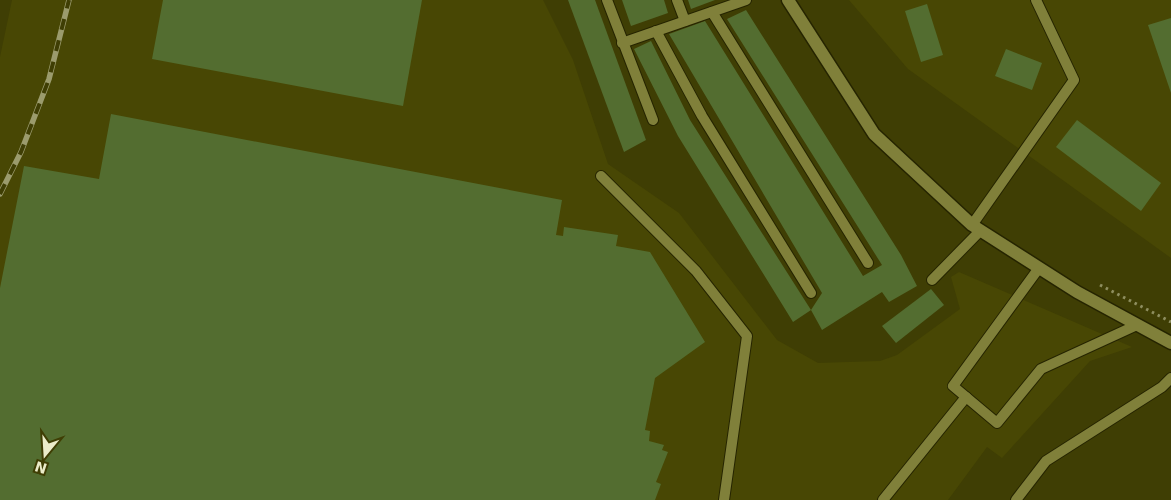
<svg xmlns="http://www.w3.org/2000/svg" width="1171" height="500" font-family="'DejaVu Sans',sans-serif">
<rect width="100%" height="100%" fill="#3f3e04"/>
<g fill="#484704">
<path d="M 12,0 L 543,0 L 573,60 L 608,164 L 679,213 L 777,340 L 818,363 L 880,361 L 897,355 L 960,309 L 951,277 L 959,272 L 1132,347 L 1090,361 L 1002,458 L 987,447 L 948,500 L 0,500 L 0,57 Z"/>
<path d="M 849,0 L 1171,0 L 1171,258 L 908,69 Z"/>
</g>
<g fill="#536d30">
<path d="M 163,0 L 422,0 L 403,106 L 152,59 Z"/>
<path d="M 568,0 L 595,0 L 646,140 L 624,152 Z"/>
<path d="M 622,0 L 664,0 L 668,13 L 631,26 Z"/>
<path d="M 688,0 L 715,0 L 691,9 Z"/>
<path d="M 927,4 L 943,55 L 921,62 L 905,11 Z"/>
<path d="M 746,10 L 901,255 L 917,286 L 889,302 L 882,292 L 822,330 L 811,310 L 793,322 L 678,136 L 634,49 L 651,41 L 690,120 L 811,310 L 822,293 L 669,34 L 705,21 L 863,276 L 882,265 L 727,19 Z"/>
<path d="M 1171,18 L 1171,93 L 1148,25 Z"/>
<path d="M 1006,49 L 1042,63 L 1032,90 L 995,76 Z"/>
<path d="M 111,114 L 562,200 L 556,235 L 563,236 L 564,227 L 618,235 L 616,246 L 650,252 L 705,342 L 655,378 L 645,430 L 650,431 L 649,441 L 664,445 L 662,450 L 668,452 L 656,482 L 661,484 L 655,500 L 0,500 L 0,288 L 24,166 L 99,179 Z"/>
<path d="M 1077,120 L 1161,183 L 1141,211 L 1056,147 Z"/>
<path d="M 931,289 L 944,305 L 896,343 L 882,326 Z"/>
</g>
<g fill="none" stroke-linecap="round" stroke-linejoin="round">
<defs>
<g id="service">
<path d="M 607,0 L 653,120"/>
<path d="M 677,0 L 685,21"/>
<path d="M 712,12 L 868,263"/>
<path d="M 656,31 L 702,116 L 811,293"/>
<path d="M 622,43 L 746,0"/>
<path d="M 601,176 L 696,271 L 747,336 L 724,500"/>
<path d="M 972,225 L 1074,80 L 1036,0"/>
<path d="M 1039,268 L 953,386 L 997,423 L 1041,369 L 1137,325"/>
<path d="M 932,280 L 980,231"/>
<path d="M 883,500 L 966,397"/>
<path d="M 1016,500 L 1046,461 L 1162,387 L 1171,378"/>
</g>
<path id="minor" d="M 788,0 L 874,134 L 972,225 L 1077,292 L 1171,343"/>
</defs>
<use href="#service" stroke="#252400" stroke-width="12"/>
<use href="#minor" stroke="#252400" stroke-width="15"/>
<path stroke="#8e8e5f" stroke-width="3" stroke-dasharray="2.5 4" stroke-linecap="butt" d="M 1100,285 L 1171,322"/>
<use href="#service" stroke="#80803a" stroke-width="10"/>
<use href="#minor" stroke="#80803a" stroke-width="12"/>
<defs>
<path id="rail" d="M 0,194 L 21,152 L 49,79 L 69,0"/>
</defs>
<use href="#rail" stroke="#9b9b6d" stroke-width="5.5"/>
<use href="#rail" stroke="#3f3e04" stroke-width="4" stroke-dasharray="11" stroke-linecap="butt"/>
</g>
<g transform="translate(45 455) rotate(198)" stroke="#3f3e04" stroke-width="4" paint-order="stroke">
<path d="M0-4L9 19L0 12L-9 19Z" fill="#ebecc9"/>
<text y="-8" font-size="14" font-weight="bold" text-anchor="middle" fill="#ebecc9">N</text>
</g>
</svg>
